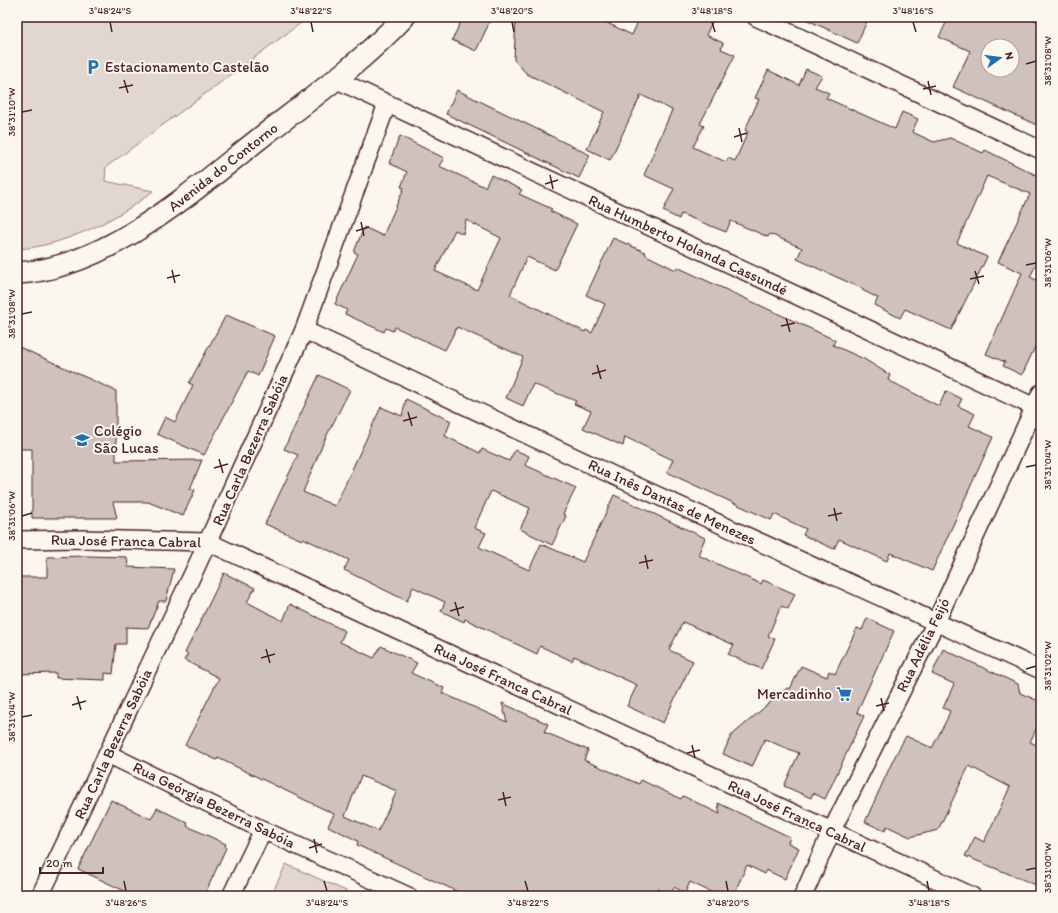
<svg xmlns="http://www.w3.org/2000/svg" width="1058" height="913" font-family="Itim,sans-serif">
<rect width="100%" height="100%" fill="#fbf7ec"/>
<filter id="ink" filterUnits="userSpaceOnUse"><feTurbulence type="fractalNoise" baseFrequency=".025" numOctaves="2"/><feDisplacementMap in="SourceGraphic" scale="8" xChannelSelector="R" yChannelSelector="G"/><feConvolveMatrix kernelMatrix="1 2 1 2 8 2 1 2 1" color-interpolation-filters="sRGB"/></filter>
<g filter="url(#ink)">
<g fill="#e2d7d0" stroke="#967b7e">
<path d="M 17,17 L 309,17 L 106,167 L 105,181 L 153,191 C 119,219 61,247 17,249 Z"/>
<path d="M 286,864 L 346,891 L 344,896 L 271,896 Z"/>
</g>
<g fill="#cfc2bc" stroke="#4a1f2b" fill-rule="evenodd">
<path d="M 463,17 L 492,17 L 476,51 L 452,40 Z"/>
<path d="M 516,17 L 595,17 L 632,35 L 640,17 L 702,17 L 712,22 L 706,35 L 723,43 L 721,49 L 735,55 L 700,124 L 704,126 L 693,147 L 726,162 L 728,158 L 735,161 L 748,132 L 745,130 L 759,99 L 755,98 L 768,70 L 799,85 L 806,69 L 822,76 L 815,87 L 829,93 L 826,98 L 895,129 L 902,112 L 918,119 L 912,132 L 934,142 L 950,138 L 983,153 L 985,150 L 1038,176 L 1041,170 L 1041,254 L 1030,277 L 1041,282 L 1041,334 L 1022,375 L 1003,366 L 1005,362 L 986,354 L 1022,273 L 998,262 L 1030,194 L 987,176 L 957,243 L 987,257 L 951,330 L 905,309 L 900,318 L 874,305 L 878,298 L 862,290 L 863,289 L 797,259 L 802,248 L 770,234 L 768,237 L 731,221 L 726,232 L 681,214 L 679,219 L 663,211 L 674,189 L 644,175 L 672,110 L 641,95 L 610,160 L 587,149 L 604,112 L 527,74 L 514,60 Z"/>
<path d="M 801,17 L 869,17 L 857,43 Z"/>
<path d="M 949,17 L 1028,17 L 1041,23 L 1041,127 L 953,87 L 970,51 L 939,37 ZM 988,46 L 1012,46 L 1012,70 L 988,70 Z"/>
<path d="M 457,90 L 590,155 L 579,178 L 446,114 Z"/>
<path d="M 400,136 L 444,158 L 439,166 L 485,187 L 491,175 L 522,190 L 519,194 L 552,209 L 550,211 L 577,224 L 555,270 L 527,257 L 510,295 L 585,332 L 586,330 L 592,333 L 605,304 L 586,295 L 613,238 L 645,252 L 646,255 L 676,270 L 677,267 L 835,340 L 833,345 L 864,359 L 890,375 L 888,380 L 939,406 L 946,391 L 962,399 L 958,406 L 975,414 L 969,426 L 993,437 L 932,571 L 890,553 L 887,561 L 839,539 L 834,549 L 803,535 L 806,529 L 774,514 L 771,520 L 679,478 L 667,472 L 673,460 L 625,437 L 623,446 L 583,428 L 591,411 L 574,404 L 576,401 L 533,384 L 523,406 L 506,398 L 523,357 L 457,327 L 445,350 L 395,327 L 393,331 L 386,328 L 384,332 L 345,314 L 347,310 L 335,304 L 358,254 L 354,252 L 364,227 L 383,236 L 404,188 L 401,187 L 407,172 L 389,163 ZM 466,220 L 501,238 L 477,290 L 435,271 L 455,230 L 463,234 Z"/>
<path d="M 226,315 L 275,336 L 258,376 L 248,371 L 204,455 L 157,434 L 165,417 L 175,422 L 193,385 L 189,383 Z"/>
<path d="M 17,346 L 116,391 L 116,461 L 202,460 L 190,489 L 195,490 L 183,516 L 148,502 L 113,502 L 117,518 L 32,518 L 32,449 L 17,449 Z"/>
<path d="M 319,375 L 350,390 L 324,441 L 303,492 L 335,506 L 381,407 L 402,416 L 406,399 L 451,421 L 445,436 L 480,453 L 482,449 L 509,461 L 515,450 L 529,456 L 525,465 L 576,488 L 563,514 L 566,516 L 552,545 L 520,529 L 530,508 L 491,491 L 474,528 L 486,533 L 479,547 L 529,570 L 541,544 L 583,562 L 614,495 L 705,538 L 698,555 L 761,584 L 763,580 L 795,594 L 788,609 L 781,606 L 768,636 L 775,639 L 761,669 L 728,654 L 734,645 L 683,622 L 669,650 L 693,661 L 663,723 L 627,706 L 637,685 L 574,656 L 572,661 L 540,646 L 537,654 L 465,619 L 464,622 L 441,611 L 445,602 L 413,587 L 407,601 L 344,570 L 349,560 L 303,538 L 302,540 L 265,524 L 298,455 L 284,449 Z"/>
<path d="M 88,556 L 127,557 L 128,567 L 174,569 L 166,601 L 159,601 L 148,628 L 126,627 L 126,644 L 116,644 L 113,674 L 105,673 L 105,680 L 56,678 L 56,673 L 17,674 L 17,577 L 47,577 L 47,557 Z"/>
<path d="M 224,573 L 255,588 L 247,602 L 283,621 L 290,604 L 345,631 L 340,642 L 374,658 L 381,646 L 417,663 L 411,673 L 444,688 L 442,693 L 458,700 L 507,722 L 502,703 L 548,724 L 544,732 L 588,750 L 584,760 L 639,784 L 641,780 L 681,799 L 683,796 L 720,814 L 718,803 L 790,837 L 788,843 L 799,848 L 785,879 L 766,870 L 765,874 L 747,865 L 733,896 L 719,896 L 690,882 L 685,893 L 674,887 L 671,895 L 658,889 L 655,896 L 467,896 L 357,845 L 358,841 L 328,826 L 334,814 L 218,758 L 217,760 L 185,745 L 219,678 L 184,660 L 188,654 L 185,653 ZM 361,776 L 397,791 L 378,831 L 345,816 Z"/>
<path d="M 867,618 L 894,631 L 857,712 L 864,716 L 825,799 L 813,793 L 811,798 L 784,786 L 799,753 L 781,746 L 765,739 L 752,767 L 723,754 L 731,736 L 787,688 L 790,689 L 801,666 L 827,677 L 829,671 L 835,674 L 857,628 L 862,630 Z"/>
<path d="M 943,649 L 1018,684 L 1020,693 L 1041,702 L 1041,719 L 1030,742 L 1041,747 L 1041,887 L 965,856 L 975,837 L 984,842 L 1010,787 L 969,766 L 938,830 L 910,837 L 887,826 L 885,831 L 865,822 L 893,760 L 906,736 L 932,748 L 947,719 L 950,711 L 943,708 L 954,684 L 932,674 Z"/>
<path d="M 111,800 L 151,819 L 157,808 L 188,823 L 187,826 L 226,844 L 225,847 L 226,848 L 204,896 L 135,896 L 78,869 Z"/>
</g>
<g fill="none" stroke-linecap="round" stroke-linejoin="round">
<defs>
<g id="minor">
<path d="M 756,17 L 1041,150"/>
<path d="M 335,79 L 1041,410"/>
<path d="M 304,330 L 621,479 L 1041,670"/>
<path d="M 17,540 L 81,539 L 208,542 L 972,896"/>
<path d="M 108,754 L 263,830 L 408,896"/>
<path d="M 40,896 L 197,565 L 304,330 L 387,104"/>
<path d="M 231,896 L 263,830"/>
<path d="M 803,896 L 831,832 L 936,622 L 1041,393"/>
</g>
<path id="tertiary" d="M 17,273 C 110,269 199,185 269,131 C 316,95 364,60 404,17"/>
</defs>
<use href="#minor" stroke="#4a1f2b" stroke-width="20"/>
<use href="#tertiary" stroke="#4a1f2b" stroke-width="24"/>
<use href="#minor" stroke="#fbf7ec" stroke-width="17"/>
<use href="#tertiary" stroke="#fbf7ec" stroke-width="21"/>
</g>
</g>
<path fill="none" stroke="#4a1f2b" stroke-width="1.5" d="M 110,22 L 112,32M 311,22 L 313,32M 512,22 L 514,32M 712,22 L 715,32M 913,22 L 916,32M 1026,64 L 1036,61M 124,80 L 128,93M 928,81 L 931,95M 119,88 L 133,85M 923,89 L 936,86M 22,112 L 32,110M 739,128 L 742,142M 734,137 L 747,133M 550,175 L 553,189M 545,184 L 558,180M 361,222 L 364,236M 356,231 L 369,227M 1026,265 L 1036,263M 172,270 L 175,283M 975,271 L 979,284M 167,278 L 180,275M 970,279 L 984,276M 22,314 L 32,312M 786,318 L 790,332M 781,326 L 795,323M 597,365 L 601,379M 592,374 L 606,370M 408,412 L 412,426M 403,421 L 417,417M 219,459 L 223,473M 1026,467 L 1036,465M 214,468 L 228,464M 834,508 L 837,521M 22,516 L 32,513M 828,516 L 842,513M 645,555 L 648,569M 639,563 L 653,560M 455,602 L 459,616M 450,611 L 464,607M 266,649 L 270,663M 261,658 L 275,654M 1026,669 L 1036,666M 77,696 L 81,710M 881,698 L 884,711M 72,705 L 86,701M 876,706 L 889,703M 22,717 L 32,715M 692,745 L 695,758M 687,753 L 700,750M 503,792 L 506,806M 498,800 L 511,797M 314,839 L 317,853M 309,848 L 322,844M 1026,870 L 1036,868M 124,881 L 126,891M 324,881 L 327,891M 525,881 L 528,891M 726,881 L 728,891M 927,881 L 929,891"/>
<defs>
<symbol id="parking-bare" viewBox="-9 -9 18 18"><path d="M-3.5-5.5H1a3.5 3.5 0 0 1 0 7H-1V5.5H-3.5ZM-1-3.4V-.6H.8a1.4 1.4 0 0 0 0-2.8Z" fill="#1f6fb2" stroke="#fbf7ec" stroke-width="2.5" paint-order="stroke"/></symbol>
<symbol id="school-bare" viewBox="-9 -9 18 18"><path d="M0-5L7-2L0 1L-7-2ZM-4 1L0 2.5L4 1V4Q0 6-4 4Z" fill="#1f6fb2" stroke="#fbf7ec" stroke-width="2.5" paint-order="stroke"/></symbol>
<symbol id="supermarket-bare" viewBox="-9 -9 18 18"><path d="M-6-5.5h2.5l.6 2H6L4.5 2H-2.5L-4.4-4H-6ZM-1.5 3.2a1.3 1.3 0 1 0 .1 0ZM3 3.2a1.3 1.3 0 1 0 .1 0Z" fill="#1f6fb2" stroke="#fbf7ec" stroke-width="2.5" paint-order="stroke"/></symbol>
</defs>
<g fill-rule="evenodd">
<use href="#parking-bare" x="82" y="56" width="22" height="22"/>
<use href="#school-bare" x="71" y="429" width="22" height="22"/>
<use href="#supermarket-bare" x="833" y="683" width="22" height="22"/>
</g>
<g text-anchor="middle" stroke-width="4" stroke-linejoin="round" paint-order="stroke">
<g font-size="15" fill="#4a1f2b" stroke="#fbf7ec" text-anchor="start">
<text x="105" y="72">Estacionamento Castelão</text>
<text x="94" y="436">Colégio<tspan x="94" dy="17">São Lucas</tspan></text>
<text x="832" y="699" text-anchor="end">Mercadinho</text>
</g>
<g font-size="15" fill="#4a1f2b" stroke="#fbf7ec">
<text transform="translate(223 167) rotate(-38)" y="5">Avenida do Contorno</text>
<text transform="translate(688 245) rotate(25)" y="5">Rua Humberto Holanda Cassundé</text>
<text transform="translate(250 450) rotate(-66)" y="5">Rua Carla Bezerra Sabóia</text>
<text transform="translate(672 502) rotate(25)" y="5">Rua Inês Dantas de Menezes</text>
<text transform="translate(126 541) rotate(1)" y="5">Rua José Franca Cabral</text>
<text transform="translate(923 645) rotate(-64)" y="5">Rua Adélia Feijó</text>
<text transform="translate(503 679) rotate(25)" y="5">Rua José Franca Cabral</text>
<text transform="translate(113 744) rotate(-65)" y="5">Rua Carla Bezerra Sabóia</text>
<text transform="translate(214 805) rotate(26)" y="5">Rua Geórgia Bezerra Sabóia</text>
<text transform="translate(797 816) rotate(25)" y="5">Rua José Franca Cabral</text>
</g>
</g>
<rect width="1058" height="913" fill="none" stroke="#fbf7ec" stroke-width="44"/>
<g transform="translate(1000 58) rotate(76)"><circle r="19" fill="#fbf7ec" stroke="#b4a19f"/>
<path d="M0-3L7 15L0 10L-7 15Z" fill="#1f6fb2"/>
<text y="-6" font-size="11" font-weight="bold" text-anchor="middle" fill="#4a1f2b">N</text>
</g>
<path d="M40 867v6h63v-6" fill="none" stroke="#4a1f2b" stroke-width="2"/>
<text x="46" y="867" font-size="12" fill="#4a1f2b" stroke="#fbf7ec" stroke-width="3" paint-order="stroke">20 m</text>
<rect x="22" y="22" width="1014" height="869" fill="none" stroke="#4a1f2b" stroke-width="1.5"/>
<g font-size="10" text-anchor="middle" fill="#4a1f2b">
<text x="110" y="14">3°48'24"S</text>
<text x="311" y="14">3°48'22"S</text>
<text x="512" y="14">3°48'20"S</text>
<text x="712" y="14">3°48'18"S</text>
<text x="913" y="14">3°48'16"S</text>
<text transform="translate(1047 61) rotate(-90)" y="4">38°31'08"W</text>
<text transform="translate(11 112) rotate(-90)" y="4">38°31'10"W</text>
<text transform="translate(1047 263) rotate(-90)" y="4">38°31'06"W</text>
<text transform="translate(11 314) rotate(-90)" y="4">38°31'08"W</text>
<text transform="translate(1047 465) rotate(-90)" y="4">38°31'04"W</text>
<text transform="translate(11 516) rotate(-90)" y="4">38°31'06"W</text>
<text transform="translate(1047 666) rotate(-90)" y="4">38°31'02"W</text>
<text transform="translate(11 717) rotate(-90)" y="4">38°31'04"W</text>
<text transform="translate(1047 868) rotate(-90)" y="4">38°31'00"W</text>
<text x="126" y="906">3°48'26"S</text>
<text x="327" y="906">3°48'24"S</text>
<text x="528" y="906">3°48'22"S</text>
<text x="728" y="906">3°48'20"S</text>
<text x="929" y="906">3°48'18"S</text>
</g>
</svg>
